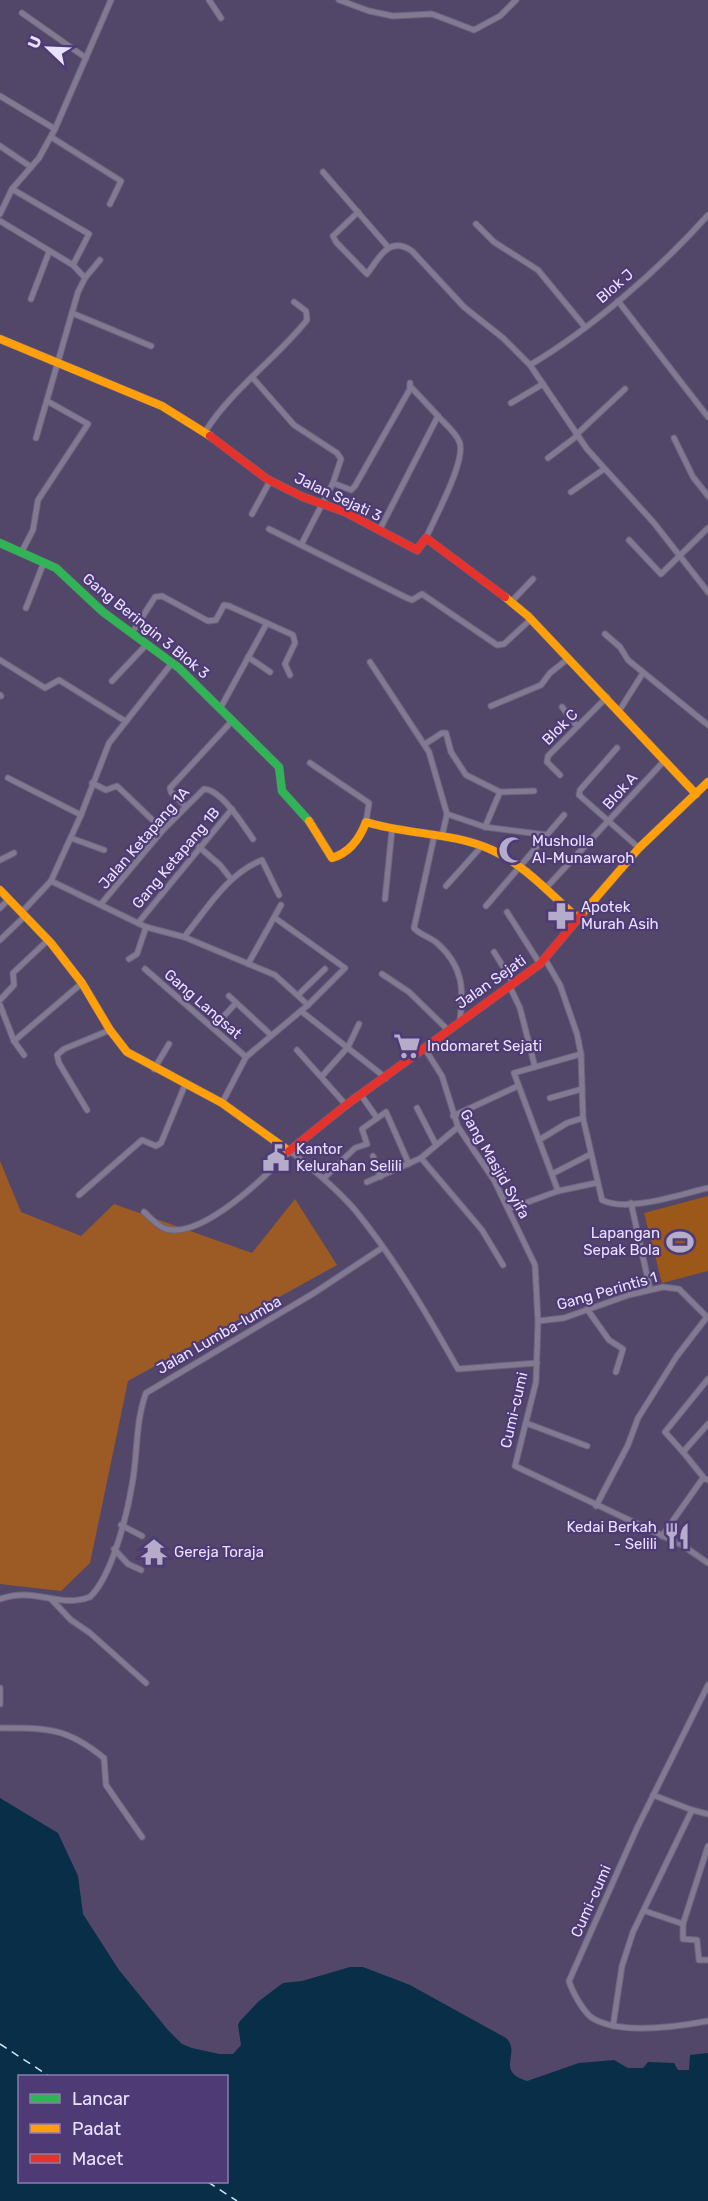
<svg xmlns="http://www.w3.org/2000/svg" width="708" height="2201" font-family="Rubik,sans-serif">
<rect width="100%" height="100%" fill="#524768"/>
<path fill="#9c5819" d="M 708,1196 L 708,1271 L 662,1283 L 644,1213 Z"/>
<path fill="#9c5b25" d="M 0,1161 L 21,1212 L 81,1236 L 114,1204 L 252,1253 L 295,1199 L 337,1265 L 128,1381 L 90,1563 L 61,1591 L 0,1584 Z"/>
<path fill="#082f47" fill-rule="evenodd" d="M 0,1798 L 58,1833 L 78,1876 L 83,1914 L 119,1970 L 168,2030 L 182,2044 L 192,2048 L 219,2054 L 233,2054 L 241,2045 L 238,2025 L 240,2021 L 259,2001 L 283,1983 L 302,1981 L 350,1967 L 363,1967 L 410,1985 L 506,2038 C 522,2053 494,2071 527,2081 L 579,2063 L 614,2060 L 628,2068 L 643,2068 L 648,2062 L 674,2063 L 678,2070 L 689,2070 L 690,2055 L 708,2053 L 708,2201 L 0,2201 ZM 20,2076 L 226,2076 L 226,2182 L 20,2182 Z"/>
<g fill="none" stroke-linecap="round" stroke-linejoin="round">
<g stroke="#cde7f9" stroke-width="1.5" stroke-dasharray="8 6" stroke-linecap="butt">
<path d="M 0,2044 L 49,2076"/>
<path d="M 208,2182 L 237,2201"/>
</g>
<defs>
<g id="street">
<path d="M 209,0 L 221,18"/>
<path d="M 339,0 L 369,11 L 393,16 L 432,14 L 474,30 L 500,16 L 516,0"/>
<path d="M 22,13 L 86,58"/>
<path d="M 0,96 L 55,129"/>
<path d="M 51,137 L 121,181 L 110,204"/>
<path d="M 0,146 L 31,167"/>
<path d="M 323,172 L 388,247"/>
<path d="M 12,189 L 89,234 L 73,265"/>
<path d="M 358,212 L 333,236 L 336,242 L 367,274 C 379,258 389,235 412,251 L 464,307 L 503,338 L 530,365 L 587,449 L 654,523 L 708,592"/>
<path d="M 0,214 L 12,189 L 39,158 L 55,129 L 111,0"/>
<path d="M 0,221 L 73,265 L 85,278"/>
<path d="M 476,224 L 494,242 L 538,270 L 585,327"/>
<path d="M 31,299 L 49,252"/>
<path d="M 618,301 L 708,417"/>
<path d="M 72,313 L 151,346"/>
<path d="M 530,365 C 591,329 661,268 708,215"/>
<path d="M 252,377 L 294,425 L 337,453 L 341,459 L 333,483 L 301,545"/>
<path d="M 511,403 L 543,384"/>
<path d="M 205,432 C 232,389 275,360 307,320 L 306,311 L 294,302"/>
<path d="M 576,435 L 625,389"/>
<path d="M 36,438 L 78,292 L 85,278 L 100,260"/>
<path d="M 674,438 L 693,477 L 708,496"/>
<path d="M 548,458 L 577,436"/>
<path d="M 333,483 L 351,490 L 355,486 L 410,389 L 410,383"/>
<path d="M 571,492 L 604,469"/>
<path d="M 252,514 L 270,481"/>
<path d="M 269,529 L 405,597 L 412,600 L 422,594 L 497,645 L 504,644 L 531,619"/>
<path d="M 379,531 L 438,416 L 410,386"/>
<path d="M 426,538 C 434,519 468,458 459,441 C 455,432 444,423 438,416"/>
<path d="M 629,540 L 661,574 L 708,528"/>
<path d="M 21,553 L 33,530 L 38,500 L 88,424 L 47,401"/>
<path d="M 512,601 L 533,579"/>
<path d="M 26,608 L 44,562"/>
<path d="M 132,633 L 155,597 L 162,596 L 208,621 L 216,620 L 224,605 L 229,606 L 293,635 L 295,643 L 285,664 L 290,675"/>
<path d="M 605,634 L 620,647 L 628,660 L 708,725"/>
<path d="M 248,657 L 270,672"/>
<path d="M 0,660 L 45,688 L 59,680 L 125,721"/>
<path d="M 370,662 L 429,752 L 447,814 L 442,836"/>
<path d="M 112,681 L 147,644"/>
<path d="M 0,695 L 1,696"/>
<path d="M 491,706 L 541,685 L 550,673 L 569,658"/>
<path d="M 221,707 L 267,623"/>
<path d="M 562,707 L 577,726"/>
<path d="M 619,711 L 643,673"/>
<path d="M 425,744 L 442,733 L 446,733 L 451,752 L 466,775 L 500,792 L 485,827"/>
<path d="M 617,748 L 580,790 L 579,795 L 639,848"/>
<path d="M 310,763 L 369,803 L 366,822"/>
<path d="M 560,775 L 547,762 L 548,756 L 607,697"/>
<path d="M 8,778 L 81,815"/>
<path d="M 92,783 L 106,790 L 117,786 L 163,830"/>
<path d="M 500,792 L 534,791"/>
<path d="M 185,806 L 171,792 L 170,788 L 233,720"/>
<path d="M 447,814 L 485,827 L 547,835"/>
<path d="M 434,837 L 414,928 C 420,935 430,937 437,943 C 463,966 464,989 460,1020"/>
<path d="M 71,838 L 104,850"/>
<path d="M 199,847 L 220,865 L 231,879"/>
<path d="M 0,860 L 14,853"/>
<path d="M 51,881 L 146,927 L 184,937 L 275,975 L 308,1005"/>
<path d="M 446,886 L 481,847"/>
<path d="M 545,889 L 664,761"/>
<path d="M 385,899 L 392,830"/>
<path d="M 101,904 L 163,830 L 204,789 C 222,790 243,825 253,839"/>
<path d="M 486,906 L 564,815"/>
<path d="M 0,908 L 9,899"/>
<path d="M 22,912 L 51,881 L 81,815 L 109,743 L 172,663"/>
<path d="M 507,912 L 540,964"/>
<path d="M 138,923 L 232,809"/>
<path d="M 184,937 C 207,909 227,874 262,860 L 279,895"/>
<path d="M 0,940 L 25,916"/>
<path d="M 494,952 L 514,984"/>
<path d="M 129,959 L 137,954 L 146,927"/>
<path d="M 545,959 L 560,985 L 577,1034 L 581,1054 L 583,1118 L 602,1200 C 627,1213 681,1194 708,1188"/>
<path d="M 248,964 L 281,905"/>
<path d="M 145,969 L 246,1057"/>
<path d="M 382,974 L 409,992 L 448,1030"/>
<path d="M 510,987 L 520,1008 L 535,1067"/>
<path d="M 298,995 L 325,969"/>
<path d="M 229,996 L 271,1035"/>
<path d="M 0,1000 L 14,985 L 13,973 L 48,940"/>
<path d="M 0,1005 L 14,1041 L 24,1055"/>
<path d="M 301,1011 L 386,1078"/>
<path d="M 213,1028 L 236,1003"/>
<path d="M 14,1041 L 82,983"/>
<path d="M 425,1049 L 442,1076 L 458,1127 L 494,1180 L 535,1265 L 538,1321 L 536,1382 L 515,1466 L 682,1545 L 708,1563"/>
<path d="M 297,1050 L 346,1105"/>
<path d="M 154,1069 L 169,1044"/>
<path d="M 322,1076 L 348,1047 L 359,1024"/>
<path d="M 361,1095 L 377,1118"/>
<path d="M 550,1098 L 582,1089"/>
<path d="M 222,1103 L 246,1057 L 308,1005 L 345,968 L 275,918"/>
<path d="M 417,1108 L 436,1145"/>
<path d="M 87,1110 L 59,1063 L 57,1055 L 64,1049 L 110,1030"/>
<path d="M 453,1116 L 518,1086"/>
<path d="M 539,1140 L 567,1123 L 583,1118"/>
<path d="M 373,1156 L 380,1177"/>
<path d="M 421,1158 L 482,1230 L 503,1265"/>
<path d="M 552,1174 L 591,1154"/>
<path d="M 324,1178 L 355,1148 L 367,1144 L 362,1129 L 386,1112 L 409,1164"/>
<path d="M 367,1182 L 421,1158 L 458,1127"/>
<path d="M 558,1191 L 514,1073 L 581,1054"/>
<path d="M 79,1195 L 142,1140 L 156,1146 L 161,1143 L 185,1085"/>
<path d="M 631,1203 L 650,1289"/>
<path d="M 509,1209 L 558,1191 L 596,1183"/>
<path d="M 144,1212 C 151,1218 157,1226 166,1229 C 203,1239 267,1175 290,1151 C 313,1169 336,1188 355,1210 C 395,1259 427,1314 458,1369 L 537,1363"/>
<path d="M 587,1309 L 609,1340 L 623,1349 L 616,1372"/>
<path d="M 538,1321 L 564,1318 L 629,1295 L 663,1287 L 679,1289 L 707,1317 L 677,1356 L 638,1418 L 628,1445 L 596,1506"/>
<path d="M 708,1379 L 665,1432 L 683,1452 L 708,1424"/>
<path d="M 526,1423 L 587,1446"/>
<path d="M 683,1452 L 704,1478"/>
<path d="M 121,1525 L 142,1536"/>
<path d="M 662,1536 L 703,1478 L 708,1480"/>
<path d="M 114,1549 L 128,1564 L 141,1570"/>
<path d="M 0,1599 C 35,1586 58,1609 90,1597 C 112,1576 127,1515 132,1485 C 138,1454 135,1423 146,1393 L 314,1293 L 382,1248"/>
<path d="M 51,1599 L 71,1620 L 90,1633 L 146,1683"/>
<path d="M 708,1685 L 637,1828 L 569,1981 C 572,1991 584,2014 594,2019 C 623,2035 676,2027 708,2021"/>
<path d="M 0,1688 L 0,1704"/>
<path d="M 0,1728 C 46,1728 66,1727 104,1758 L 106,1785 L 142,1837"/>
<path d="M 653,1795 L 692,1810"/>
<path d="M 645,1911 L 683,1924 L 708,1846"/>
<path d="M 683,1924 L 683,1939 L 697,1940 L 699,1960 L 708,1960"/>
<path d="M 613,2026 L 622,1966 L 633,1932 L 692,1810 L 708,1814"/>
</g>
<path id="fast" d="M 0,543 L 56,568 L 103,612 L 179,668 L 279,767 L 282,791 L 309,821"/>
<g id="slow">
<path d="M 0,339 L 162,406 L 210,436"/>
<path d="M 505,597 L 528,616 L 696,794"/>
<path d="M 309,821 L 332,858 C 349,853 360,838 366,822 C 407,835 453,832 492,850 C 525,865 552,896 579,919"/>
<path d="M 0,890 L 51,943 L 82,983 L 110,1030 L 127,1052 L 222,1103 L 289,1151"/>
<path d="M 582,914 L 639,848 L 708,782"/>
</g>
<g id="jam">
<path d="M 210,436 L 267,479 L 303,497 L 345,512 L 417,550 L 426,538 L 505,597"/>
<path d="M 289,1151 L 346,1105 L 540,964 L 582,914"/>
</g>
</defs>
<use href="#street" stroke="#6c637e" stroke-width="7"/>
<use href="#fast" stroke="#6c637e" stroke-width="9"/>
<use href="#slow" stroke="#6c637e" stroke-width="9"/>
<use href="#jam" stroke="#6c637e" stroke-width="9"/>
<use href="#street" stroke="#827a92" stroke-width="5"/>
<use href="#fast" stroke="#30b455" stroke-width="8"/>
<use href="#slow" stroke="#ff9f0a" stroke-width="8"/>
<use href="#jam" stroke="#e5322d" stroke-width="8"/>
</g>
<defs>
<symbol id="mosque-bare" viewBox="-9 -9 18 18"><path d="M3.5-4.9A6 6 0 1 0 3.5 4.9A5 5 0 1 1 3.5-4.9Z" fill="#b4acca" stroke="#4e3a75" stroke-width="2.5" paint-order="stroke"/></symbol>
<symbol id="pharmacy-bare" viewBox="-9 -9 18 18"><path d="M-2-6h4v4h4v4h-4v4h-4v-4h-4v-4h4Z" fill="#b4acca" stroke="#4e3a75" stroke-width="2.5" paint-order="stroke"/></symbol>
<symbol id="supermarket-bare" viewBox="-9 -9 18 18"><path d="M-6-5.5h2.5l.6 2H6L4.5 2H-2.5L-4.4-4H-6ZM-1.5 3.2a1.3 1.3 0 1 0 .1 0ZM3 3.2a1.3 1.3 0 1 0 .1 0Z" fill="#b4acca" stroke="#4e3a75" stroke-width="2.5" paint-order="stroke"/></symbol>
<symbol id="civic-bare" viewBox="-9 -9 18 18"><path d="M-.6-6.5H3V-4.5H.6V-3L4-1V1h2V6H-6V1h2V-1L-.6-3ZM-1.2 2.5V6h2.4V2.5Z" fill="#b4acca" stroke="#4e3a75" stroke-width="2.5" paint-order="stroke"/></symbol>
<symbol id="stadium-bare" viewBox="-9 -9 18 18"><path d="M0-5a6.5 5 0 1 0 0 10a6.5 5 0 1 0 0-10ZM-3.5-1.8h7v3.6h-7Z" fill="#b4acca" stroke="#4e3a75" stroke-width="2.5" paint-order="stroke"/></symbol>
<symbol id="restaurant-bare" viewBox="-9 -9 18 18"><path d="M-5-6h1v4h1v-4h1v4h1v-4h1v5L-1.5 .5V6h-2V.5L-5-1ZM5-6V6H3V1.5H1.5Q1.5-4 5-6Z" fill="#b4acca" stroke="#4e3a75" stroke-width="2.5" paint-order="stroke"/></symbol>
<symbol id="temple-bare" viewBox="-9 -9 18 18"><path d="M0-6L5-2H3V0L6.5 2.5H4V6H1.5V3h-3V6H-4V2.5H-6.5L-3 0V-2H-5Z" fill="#b4acca" stroke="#4e3a75" stroke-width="2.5" paint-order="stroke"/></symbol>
</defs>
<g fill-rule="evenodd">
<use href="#mosque-bare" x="493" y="831" width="38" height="38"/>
<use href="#pharmacy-bare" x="542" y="897" width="38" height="38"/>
<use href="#supermarket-bare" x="388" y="1027" width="38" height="38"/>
<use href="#civic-bare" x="257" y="1139" width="38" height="38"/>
<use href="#stadium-bare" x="661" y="1223" width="38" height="38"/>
<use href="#restaurant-bare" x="658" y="1517" width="38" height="38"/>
<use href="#temple-bare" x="135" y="1533" width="38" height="38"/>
</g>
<g text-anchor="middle" stroke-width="4.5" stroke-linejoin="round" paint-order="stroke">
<g font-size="15" fill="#e9e2ff" stroke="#4e3a75">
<text transform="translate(615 286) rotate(-41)" y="5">Blok J</text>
<text transform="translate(338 497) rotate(25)" y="5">Jalan Sejati 3</text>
<text transform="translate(146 626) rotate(39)" y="5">Gang Beringin 3 Blok 3</text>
<text transform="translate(560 727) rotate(-45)" y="5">Blok C</text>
<text transform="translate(620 791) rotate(-48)" y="5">Blok A</text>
<text transform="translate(144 838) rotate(-49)" y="5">Jalan Ketapang 1A</text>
<text transform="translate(176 858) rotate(-50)" y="5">Gang Ketapang 1B</text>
<text transform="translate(491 982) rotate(-35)" y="5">Jalan Sejati</text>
<text transform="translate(203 1004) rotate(41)" y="5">Gang Langsat</text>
<text transform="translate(495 1164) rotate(60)" y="5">Gang Masjid Syifa</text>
<text transform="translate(607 1291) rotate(-16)" y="5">Gang Perintis 1</text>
<text transform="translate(219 1335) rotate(-30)" y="5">Jalan Lumba-lumba</text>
<text transform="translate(514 1410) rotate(-77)" y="5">Cumi-cumi</text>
<text transform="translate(591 1901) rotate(-66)" y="5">Cumi-cumi</text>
</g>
<g font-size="15" fill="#e9e2ff" stroke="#4e3a75" text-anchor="start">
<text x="532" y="846">Musholla<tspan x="532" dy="17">Al-Munawaroh</tspan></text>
<text x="581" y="912">Apotek<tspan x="581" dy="17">Murah Asih</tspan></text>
<text x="427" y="1051">Indomaret Sejati</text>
<text x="296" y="1154">Kantor<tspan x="296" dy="17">Kelurahan Selili</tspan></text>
<text x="660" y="1238" text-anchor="end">Lapangan<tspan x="660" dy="17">Sepak Bola</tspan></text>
<text x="657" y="1532" text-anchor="end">Kedai Berkah<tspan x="657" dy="17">- Selili</tspan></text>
<text x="174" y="1557">Gereja Toraja</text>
</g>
</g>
<rect x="18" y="2075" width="210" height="108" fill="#4e3a75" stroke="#8c7dac" stroke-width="1.5"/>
<rect x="30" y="2094" width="30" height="9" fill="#30b455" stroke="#8c7dac" stroke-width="1.5"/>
<text x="72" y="2105" font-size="18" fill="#e9e2ff">Lancar</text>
<rect x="30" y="2124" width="30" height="9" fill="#ff9f0a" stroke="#8c7dac" stroke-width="1.5"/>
<text x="72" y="2135" font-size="18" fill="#e9e2ff">Padat</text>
<rect x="30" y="2154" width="30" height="9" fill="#e5322d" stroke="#8c7dac" stroke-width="1.5"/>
<text x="72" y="2165" font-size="18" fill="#e9e2ff">Macet</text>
<g transform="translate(48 48) rotate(293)" stroke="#4e3a75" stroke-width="4.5" paint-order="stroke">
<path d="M0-4.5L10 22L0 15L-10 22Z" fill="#e9e2ff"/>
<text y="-9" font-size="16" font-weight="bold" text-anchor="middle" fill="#e9e2ff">U</text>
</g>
</svg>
